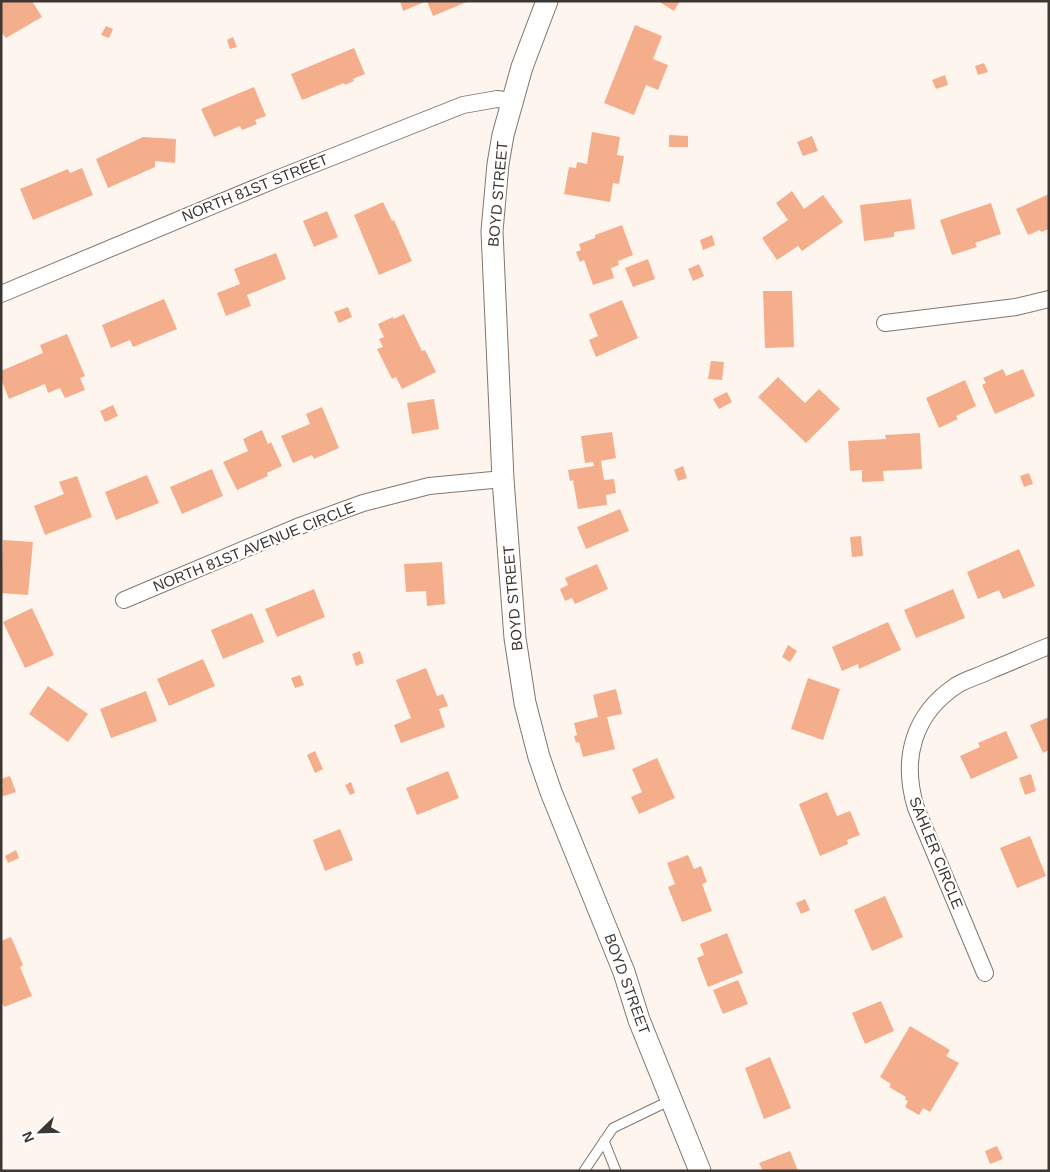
<svg xmlns="http://www.w3.org/2000/svg" width="1050" height="1172" font-family="Arial,sans-serif">
<rect width="100%" height="100%" fill="#fdf5ee"/>
<g fill="#f5ae8c">
<path d="M 1,1 L 32,1 L 42,17 L 6,38 L 1,32 Z"/>
<path d="M 400,1 L 427,1 L 403,11 Z"/>
<path d="M 427,1 L 469,1 L 433,16 Z"/>
<path d="M 658,1 L 680,1 L 674,11 Z"/>
<path d="M 635,25 L 662,36 L 653,59 L 668,65 L 658,90 L 646,85 L 634,115 L 604,103 Z"/>
<path d="M 106,26 L 113,29 L 109,38 L 101,35 Z"/>
<path d="M 233,37 L 237,47 L 230,49 L 227,40 Z"/>
<path d="M 354,48 L 365,74 L 353,79 L 354,81 L 345,85 L 344,83 L 302,100 L 291,74 Z"/>
<path d="M 984,63 L 988,72 L 978,75 L 975,66 Z"/>
<path d="M 945,75 L 948,85 L 936,89 L 932,80 Z"/>
<path d="M 254,87 L 266,116 L 255,120 L 257,124 L 242,130 L 240,126 L 214,137 L 201,109 Z"/>
<path d="M 592,132 L 620,137 L 617,155 L 624,156 L 619,184 L 613,183 L 610,202 L 564,194 L 569,167 L 576,168 L 577,162 L 587,164 Z"/>
<path d="M 669,135 L 688,136 L 688,147 L 669,147 Z"/>
<path d="M 812,136 L 818,151 L 803,156 L 797,142 Z"/>
<path d="M 143,137 L 176,139 L 175,163 L 155,161 L 155,167 L 108,188 L 96,159 Z"/>
<path d="M 82,168 L 93,195 L 33,220 L 20,189 L 68,169 L 70,173 Z"/>
<path d="M 792,191 L 804,209 L 823,195 L 843,222 L 802,251 L 798,246 L 777,260 L 762,238 L 788,220 L 776,203 Z"/>
<path d="M 1049,194 L 1049,229 L 1041,232 L 1040,230 L 1028,235 L 1016,209 Z"/>
<path d="M 911,199 L 915,229 L 894,232 L 894,237 L 864,241 L 860,205 Z"/>
<path d="M 383,202 L 392,221 L 394,220 L 412,261 L 379,275 L 354,215 Z"/>
<path d="M 991,203 L 1001,234 L 975,243 L 977,247 L 952,255 L 940,220 Z"/>
<path d="M 327,211 L 338,237 L 314,247 L 303,221 Z"/>
<path d="M 622,225 L 633,255 L 618,261 L 619,265 L 611,268 L 614,278 L 593,285 L 584,260 L 580,262 L 576,252 L 581,250 L 579,244 L 595,238 L 595,235 Z"/>
<path d="M 712,235 L 715,245 L 703,250 L 700,240 Z"/>
<path d="M 276,253 L 286,279 L 247,295 L 251,306 L 226,316 L 217,293 L 240,284 L 234,269 Z"/>
<path d="M 648,259 L 655,279 L 633,287 L 625,268 Z"/>
<path d="M 699,264 L 704,276 L 693,281 L 688,269 Z"/>
<path d="M 763,291 L 792,291 L 794,347 L 765,348 Z"/>
<path d="M 164,299 L 177,329 L 133,347 L 130,340 L 111,348 L 102,325 Z"/>
<path d="M 622,300 L 638,338 L 596,357 L 589,340 L 598,336 L 589,314 Z"/>
<path d="M 348,307 L 352,317 L 339,323 L 334,312 Z"/>
<path d="M 404,314 L 422,351 L 425,350 L 436,372 L 402,389 L 396,377 L 392,379 L 377,349 L 383,347 L 379,339 L 384,337 L 378,324 L 393,317 L 394,319 Z"/>
<path d="M 67,334 L 85,376 L 80,378 L 85,390 L 65,398 L 60,388 L 48,393 L 45,384 L 9,399 L 1,379 L 1,371 L 43,353 L 40,345 Z"/>
<path d="M 711,361 L 724,362 L 722,380 L 708,379 Z"/>
<path d="M 1003,369 L 1006,376 L 1023,369 L 1035,396 L 995,414 L 982,385 L 986,383 L 983,378 Z"/>
<path d="M 778,377 L 805,403 L 819,389 L 840,409 L 806,443 L 758,397 Z"/>
<path d="M 965,380 L 976,406 L 956,416 L 958,419 L 939,428 L 926,398 Z"/>
<path d="M 727,392 L 732,402 L 719,409 L 713,399 Z"/>
<path d="M 434,399 L 439,429 L 412,434 L 407,403 Z"/>
<path d="M 113,405 L 118,416 L 105,422 L 100,411 Z"/>
<path d="M 322,407 L 339,448 L 314,459 L 312,455 L 293,463 L 281,436 L 310,424 L 306,414 Z"/>
<path d="M 262,430 L 268,444 L 271,442 L 282,466 L 267,473 L 268,476 L 237,490 L 223,462 L 248,451 L 243,439 Z"/>
<path d="M 612,432 L 616,458 L 601,461 L 604,480 L 614,479 L 616,493 L 606,495 L 607,505 L 578,509 L 573,480 L 570,481 L 568,470 L 594,466 L 593,462 L 585,463 L 581,436 Z"/>
<path d="M 920,433 L 922,469 L 883,471 L 884,481 L 862,482 L 862,470 L 850,471 L 848,441 L 886,439 L 885,435 Z"/>
<path d="M 683,466 L 687,478 L 678,481 L 674,470 Z"/>
<path d="M 212,469 L 223,496 L 182,514 L 170,487 Z"/>
<path d="M 1029,473 L 1033,484 L 1024,487 L 1020,476 Z"/>
<path d="M 147,475 L 159,503 L 116,520 L 105,492 Z"/>
<path d="M 77,476 L 92,517 L 45,535 L 34,506 L 64,494 L 59,482 Z"/>
<path d="M 620,509 L 629,531 L 586,549 L 577,527 Z"/>
<path d="M 861,536 L 863,556 L 852,557 L 850,537 Z"/>
<path d="M 3,540 L 33,542 L 28,595 L 1,593 Z"/>
<path d="M 1019,549 L 1035,586 L 1003,599 L 999,590 L 978,599 L 967,572 Z"/>
<path d="M 442,562 L 445,604 L 427,606 L 426,591 L 406,592 L 404,564 Z"/>
<path d="M 597,564 L 608,589 L 575,604 L 572,598 L 565,601 L 560,589 L 568,585 L 565,578 Z"/>
<path d="M 314,589 L 325,617 L 277,637 L 265,609 Z"/>
<path d="M 953,589 L 965,618 L 916,638 L 904,610 Z"/>
<path d="M 32,608 L 54,655 L 25,668 L 3,622 Z"/>
<path d="M 252,613 L 264,642 L 223,659 L 211,630 Z"/>
<path d="M 888,622 L 901,650 L 859,669 L 858,664 L 842,671 L 832,647 Z"/>
<path d="M 788,645 L 797,651 L 790,662 L 782,657 Z"/>
<path d="M 360,651 L 364,663 L 356,666 L 352,654 Z"/>
<path d="M 203,659 L 215,686 L 169,706 L 157,679 Z"/>
<path d="M 426,668 L 437,696 L 443,694 L 448,706 L 439,709 L 445,727 L 401,743 L 394,725 L 411,718 L 396,680 Z"/>
<path d="M 300,675 L 304,685 L 295,688 L 291,678 Z"/>
<path d="M 808,678 L 840,689 L 823,740 L 791,729 Z"/>
<path d="M 48,686 L 88,714 L 68,742 L 29,714 Z"/>
<path d="M 616,689 L 622,714 L 607,717 L 615,749 L 583,757 L 579,742 L 576,743 L 574,736 L 577,735 L 574,723 L 598,717 L 593,695 Z"/>
<path d="M 146,691 L 157,721 L 111,738 L 100,709 Z"/>
<path d="M 1049,717 L 1049,750 L 1043,753 L 1030,725 Z"/>
<path d="M 1006,731 L 1018,758 L 971,779 L 960,756 L 980,747 L 978,743 Z"/>
<path d="M 315,751 L 323,769 L 315,773 L 307,755 Z"/>
<path d="M 657,758 L 675,798 L 639,814 L 631,797 L 642,792 L 632,769 Z"/>
<path d="M 448,771 L 459,798 L 417,815 L 406,788 Z"/>
<path d="M 1031,774 L 1036,791 L 1025,795 L 1019,778 Z"/>
<path d="M 10,776 L 16,792 L 1,797 L 1,787 L 3,787 L 1,779 Z"/>
<path d="M 351,782 L 355,793 L 350,795 L 345,785 Z"/>
<path d="M 827,792 L 837,816 L 850,811 L 860,835 L 847,840 L 848,844 L 820,856 L 799,804 Z"/>
<path d="M 340,829 L 353,860 L 325,871 L 313,840 Z"/>
<path d="M 1030,836 L 1046,876 L 1017,888 L 1000,848 Z"/>
<path d="M 16,850 L 19,858 L 8,863 L 5,856 Z"/>
<path d="M 688,855 L 694,869 L 701,866 L 707,882 L 702,884 L 712,911 L 682,922 L 668,887 L 675,884 L 667,863 Z"/>
<path d="M 885,896 L 903,937 L 872,951 L 854,910 Z"/>
<path d="M 805,899 L 810,910 L 801,914 L 796,903 Z"/>
<path d="M 727,933 L 743,973 L 708,987 L 697,958 L 704,955 L 700,944 Z"/>
<path d="M 11,937 L 23,965 L 20,967 L 32,996 L 4,1007 L 1,1000 L 1,941 Z"/>
<path d="M 738,980 L 748,1004 L 723,1014 L 713,990 Z"/>
<path d="M 881,1001 L 894,1031 L 865,1044 L 852,1013 Z"/>
<path d="M 910,1026 L 950,1050 L 946,1056 L 959,1063 L 930,1112 L 923,1108 L 919,1115 L 905,1107 L 908,1101 L 905,1100 L 906,1097 L 889,1087 L 891,1084 L 880,1077 Z"/>
<path d="M 770,1057 L 791,1108 L 764,1119 L 745,1068 Z"/>
<path d="M 997,1146 L 1003,1159 L 990,1164 L 985,1151 Z"/>
<path d="M 790,1151 L 798,1171 L 763,1171 L 759,1163 Z"/>
</g>
<g fill="none" stroke-linecap="round" stroke-linejoin="round">
<defs>
<g id="service">
<path d="M 604,1141 L 616,1171"/>
<path d="M 584,1171 L 613,1128 L 671,1100"/>
</g>
<g id="minor">
<path d="M 1,294 L 279,178 L 463,105 L 497,99 L 512,101"/>
<path d="M 885,323 L 1016,307 L 1049,299"/>
<path d="M 124,600 L 297,527 L 363,503 L 429,486 L 503,479"/>
<path d="M 985,973 L 916,808 C 901,759 913,714 957,685 C 967,679 979,676 989,671 C 1009,663 1029,654 1049,646"/>
</g>
<path id="tertiary" d="M 547,1 L 522,67 L 503,135 L 498,164 L 492,231 L 503,479 L 515,638 L 525,703 L 539,757 L 551,792 L 624,972 L 639,1020 L 700,1171"/>
</defs>
<use href="#service" stroke="#83766d" stroke-width="11"/>
<use href="#minor" stroke="#83766d" stroke-width="18"/>
<use href="#tertiary" stroke="#83766d" stroke-width="23"/>
<use href="#service" stroke="#fff" stroke-width="9"/>
<use href="#minor" stroke="#fff" stroke-width="16"/>
<use href="#tertiary" stroke="#fff" stroke-width="21"/>
</g>
<g text-anchor="middle" stroke-width="4.5" stroke-linejoin="round" paint-order="stroke">
<g font-size="15" fill="#3d3733" stroke="#fff">
<text transform="translate(255 188) rotate(-22)" y="5">NORTH 81ST STREET</text>
<text transform="translate(498 194) rotate(-85)" y="5">BOYD STREET</text>
<text transform="translate(254 547) rotate(-22)" y="5">NORTH 81ST AVENUE CIRCLE</text>
<text transform="translate(513 598) rotate(-95)" y="5">BOYD STREET</text>
<text transform="translate(936 853) rotate(68)" y="5">SAHLER CIRCLE</text>
<text transform="translate(627 984) rotate(70)" y="5">BOYD STREET</text>
</g>
</g>
<rect width="1050" height="1172" fill="none" stroke="#3d3733" stroke-width="5"/>
<g transform="translate(40 1132) rotate(247)" stroke="#ffffff" stroke-width="4" paint-order="stroke">
<path d="M0-4L9 19L0 12L-9 19Z" fill="#3d3733"/>
<text y="-8" font-size="14" font-weight="bold" text-anchor="middle" fill="#3d3733">N</text>
</g>
</svg>
